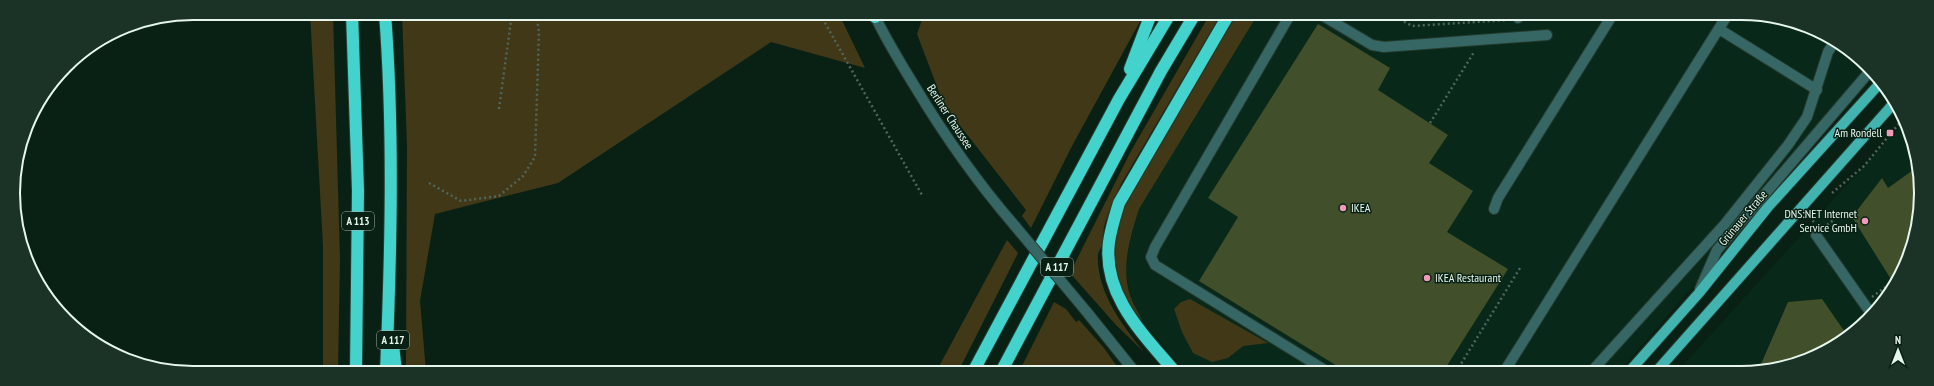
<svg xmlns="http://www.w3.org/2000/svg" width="1934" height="386" font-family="'PT Sans Narrow',sans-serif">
<rect width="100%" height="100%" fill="#092115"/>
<g fill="#082919">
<path d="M 1258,14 L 1764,15 L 1831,37 L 1875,75 L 1618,373 L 1186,372 L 1143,321 L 1131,298 L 1125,269 L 1131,237 L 1139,209 Z"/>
<path d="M 1903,123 L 1915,146 L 1919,216 L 1902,273 L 1868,320 L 1820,355 L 1753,373 L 1676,373 Z"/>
</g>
<g fill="#403817">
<path d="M 310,13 L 333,13 L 340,259 L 338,372 L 323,372 L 323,246 Z"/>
<path d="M 402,13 L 839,14 L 865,68 L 771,42 L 558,183 L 435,214 L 420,301 L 426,372 L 406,372 L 407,146 Z"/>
<path d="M 924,14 L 1144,14 L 1072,146 L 1031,228 L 1022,216 L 1026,210 L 944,105 L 917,34 Z"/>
<path d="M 1210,14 L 1221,14 L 1121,184 C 1115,198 1108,212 1104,227 C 1103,233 1104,239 1102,245 C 1101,248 1099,251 1098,254 C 1096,291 1122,325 1144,352 L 1116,325 L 1070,273 L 1131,151 Z"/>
<path d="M 1237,14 L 1258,14 L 1139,209 C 1130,238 1120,268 1131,298 C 1134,306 1139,313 1143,321 C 1113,289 1110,254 1121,213 Z"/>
<path d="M 1007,240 L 1018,253 L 958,372 L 936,372 Z"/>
<path d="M 1190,299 L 1268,343 L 1243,346 L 1228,358 L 1212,362 L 1193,353 L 1182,332 L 1174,309 L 1181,302 Z"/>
<path d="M 1054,302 L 1066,309 L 1076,322 L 1079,320 L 1104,348 L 1121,372 L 1019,372 Z"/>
</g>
<g fill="#414f2b">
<path d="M 1318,24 L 1390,68 L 1378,90 L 1448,135 L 1429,163 L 1473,191 L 1447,232 L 1508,269 L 1443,372 L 1347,372 L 1199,281 L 1238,217 L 1208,198 Z"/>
<path d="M 1916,168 L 1919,216 L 1902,273 L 1894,284 L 1852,217 L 1882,178 L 1888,188 Z"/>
<path d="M 1822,299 L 1847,335 L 1820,355 L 1758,371 L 1788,302 Z"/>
</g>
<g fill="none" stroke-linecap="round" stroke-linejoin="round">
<defs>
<g id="minor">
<path d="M 874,14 C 885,38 900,62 914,85 C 944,135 977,182 1015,226"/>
<path d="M 1292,14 L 1290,15 L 1155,247 L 1151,257 L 1155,265 L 1328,372"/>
<path d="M 1320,14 L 1372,45 L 1384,47 L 1547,35"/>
<path d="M 1518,18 L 1521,14"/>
<path d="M 1719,29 L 1817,90"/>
<path d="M 1494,209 L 1498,198 L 1613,14"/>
<path d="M 1816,235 L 1872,315"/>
<path d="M 1700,289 L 1717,250 L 1870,71"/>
<path d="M 1086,311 L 1135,372"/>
<path d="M 1504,372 L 1728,14"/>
<path d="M 1591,372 L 1724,225 L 1788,145 L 1807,117 L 1828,52 L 1835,41"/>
</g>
<g id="major">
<path d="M 1628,373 L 1699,293 L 1768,207 L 1882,81"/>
<path d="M 1655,373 L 1894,103"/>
</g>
<g id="highway">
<path d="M 352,13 L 358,191 L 356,372"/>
<path d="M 385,13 C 394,132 391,252 386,372"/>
<path d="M 875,17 L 879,14"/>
<path d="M 1130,69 L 1151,14"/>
<path d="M 393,345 L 396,372"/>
<path d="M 973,372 L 1119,99 L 1170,14"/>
<path d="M 1001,372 L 1161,71 L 1195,14"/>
<path d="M 1175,372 C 1144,335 1102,295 1109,242 C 1111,228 1115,216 1119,203 L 1229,14"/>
</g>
</defs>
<use href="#minor" stroke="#243b2f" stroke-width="12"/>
<use href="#major" stroke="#243b2f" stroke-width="12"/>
<use href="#highway" stroke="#243b2f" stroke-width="14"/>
<g stroke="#51665b" stroke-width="2.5" stroke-dasharray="2 3" stroke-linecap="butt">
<path d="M 820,14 L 922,195"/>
<path d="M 1391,14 L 1412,26 L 1507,20"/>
<path d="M 499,109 L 512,13"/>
<path d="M 1430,123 L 1474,52"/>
<path d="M 429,183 L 461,201 L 499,196 L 523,176 L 535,157 L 539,32 L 536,13"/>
<path d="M 1832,193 L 1864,166 L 1902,120"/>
<path d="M 1809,217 L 1816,224"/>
<path d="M 1823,228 L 1835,219"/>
<path d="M 1872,297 L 1891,283"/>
<path d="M 1456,372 L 1520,268"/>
</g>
<use href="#minor" stroke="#366764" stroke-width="10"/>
<use href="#major" stroke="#42b3ae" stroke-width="10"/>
<use href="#highway" stroke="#43d2cc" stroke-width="12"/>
<defs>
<path id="minor-bridge" d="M 1015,226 L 1086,311"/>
</defs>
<use href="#minor-bridge" stroke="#243b2f" stroke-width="12" stroke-linecap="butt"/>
<use href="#minor-bridge" stroke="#366764" stroke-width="10"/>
</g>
<g fill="#ef9ab8" stroke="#092115" stroke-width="1.5">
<rect x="1886" y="129" width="8" height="8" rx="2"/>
<circle cx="1343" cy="208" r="4"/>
<circle cx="1865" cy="221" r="4"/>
<circle cx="1427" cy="278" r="4"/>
</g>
<g text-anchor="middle" stroke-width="3" stroke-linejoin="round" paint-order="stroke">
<g fill="#092115" stroke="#a4b6ac" stroke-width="1">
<rect x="342" y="212" width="32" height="18" rx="3"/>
<rect x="1041" y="258" width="32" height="18" rx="3"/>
<rect x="377" y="331" width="32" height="18" rx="3"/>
</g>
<g font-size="11" font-weight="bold" fill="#e7f6ed">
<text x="358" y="225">A 113</text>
<text x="1057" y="271">A 117</text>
<text x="393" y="344">A 117</text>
</g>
<g font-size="12" fill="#e7f6ed" stroke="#092115">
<text transform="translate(950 117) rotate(57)" y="4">Berliner Chaussee</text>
<text transform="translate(1743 218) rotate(-50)" y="4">Grünauer Straße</text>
</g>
<g font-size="12" fill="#e7f6ed" stroke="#092115" text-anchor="end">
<text x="1882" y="137">Am Rondell</text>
<text x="1351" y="212" text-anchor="start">IKEA</text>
<text x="1857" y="218">DNS:NET Internet<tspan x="1857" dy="14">Service GmbH</tspan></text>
<text x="1435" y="282" text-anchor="start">IKEA Restaurant</text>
</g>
</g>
<path d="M0 0H1934V386H0ZM193 20H1741A173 173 0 0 1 1914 193V193A173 173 0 0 1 1741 366H193A173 173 0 0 1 20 193V193A173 173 0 0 1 193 20Z" fill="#1b3226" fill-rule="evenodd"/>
<path fill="none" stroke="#e7f6ed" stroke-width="2" d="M193 20H1741A173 173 0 0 1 1914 193V193A173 173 0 0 1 1741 366H193A173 173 0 0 1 20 193V193A173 173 0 0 1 193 20Z"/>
<g transform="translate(1898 350)" stroke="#092115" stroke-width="3" paint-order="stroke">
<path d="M0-3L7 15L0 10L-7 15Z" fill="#e7f6ed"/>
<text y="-6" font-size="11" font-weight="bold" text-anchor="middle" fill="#e7f6ed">N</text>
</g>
</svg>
